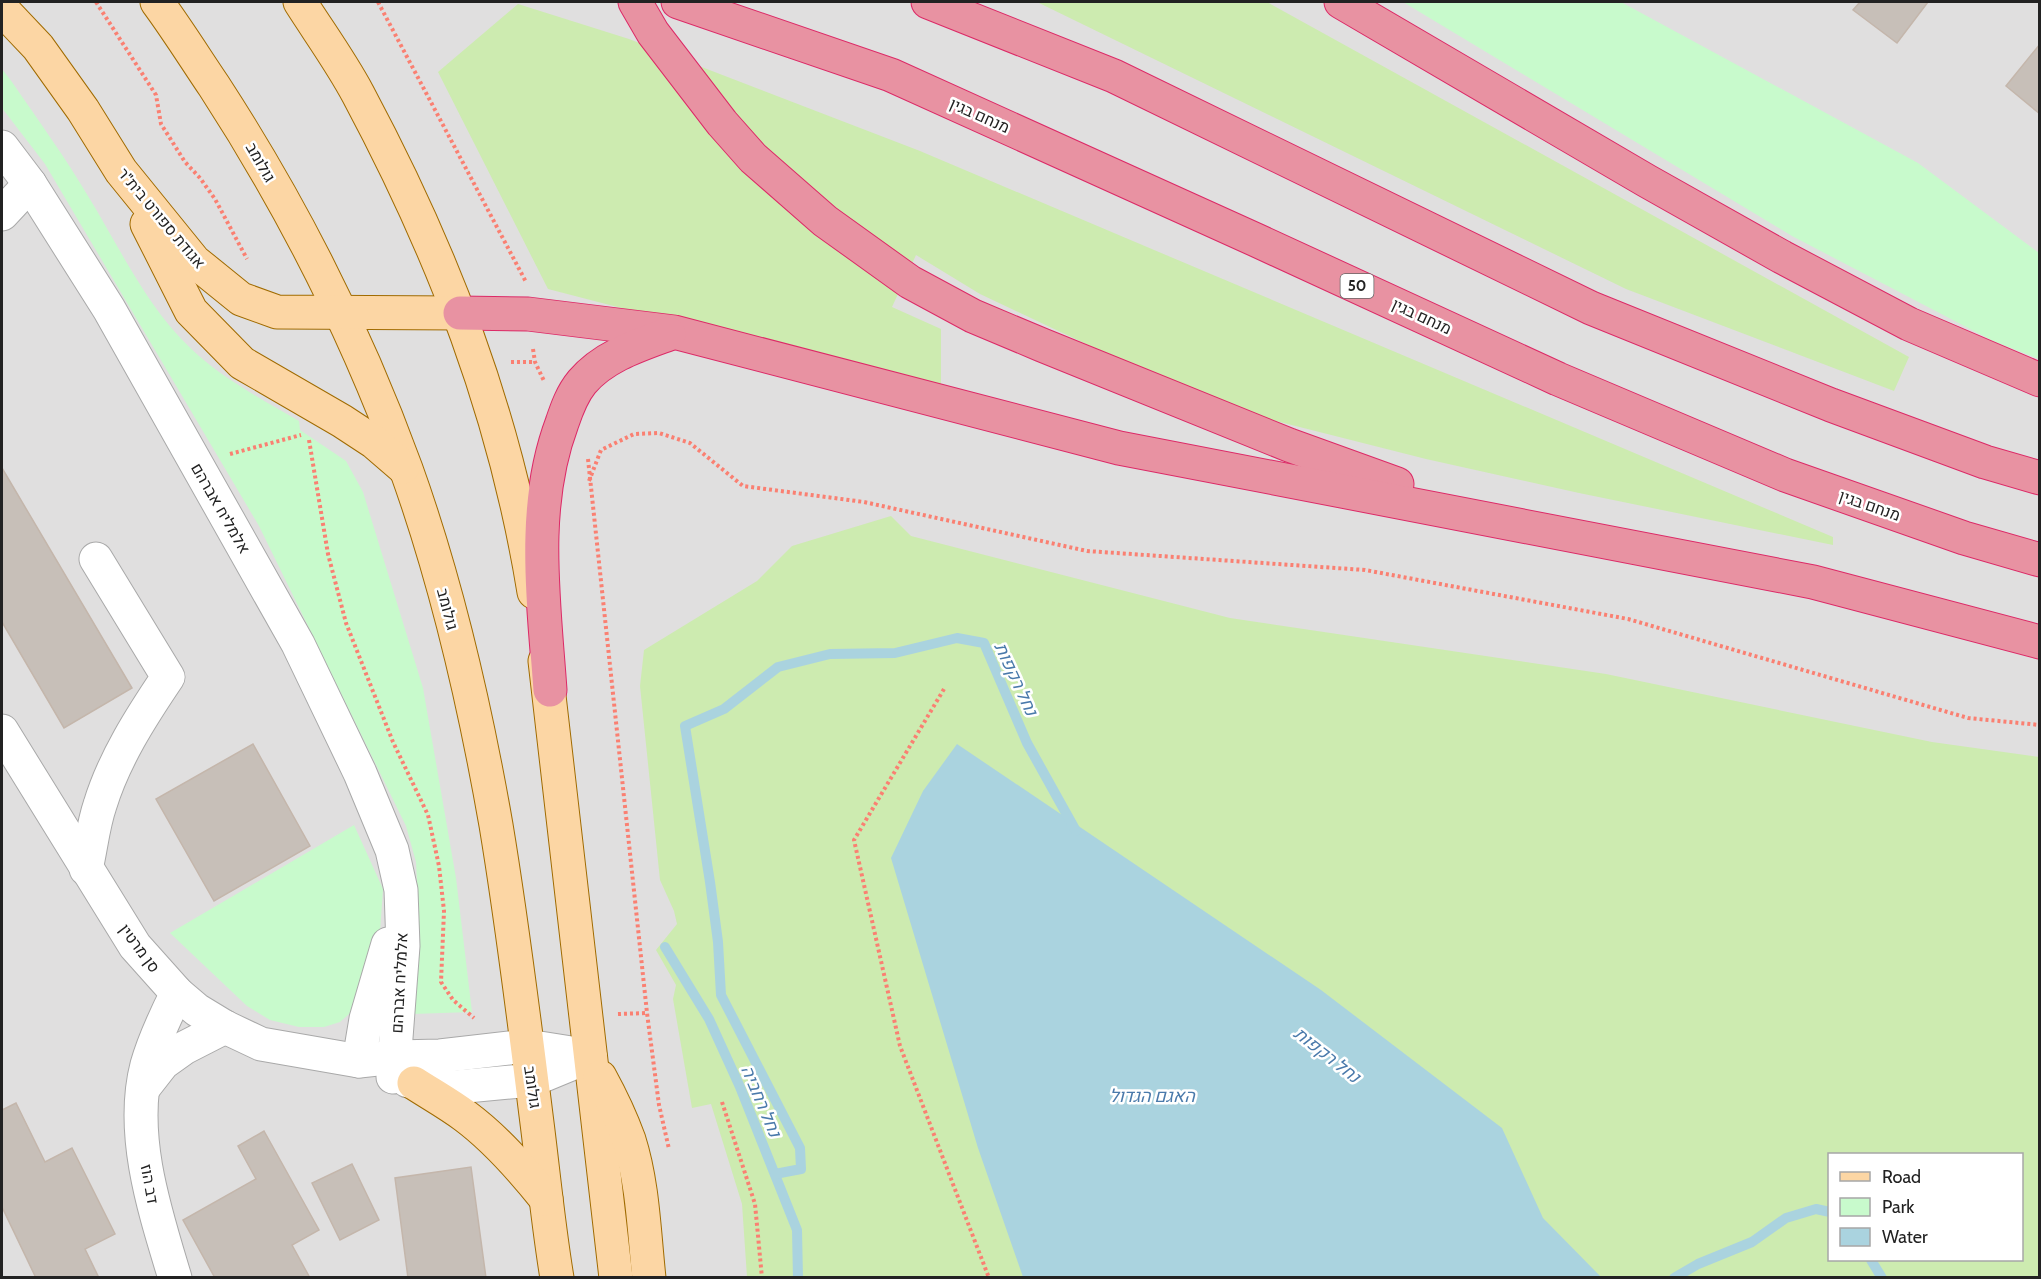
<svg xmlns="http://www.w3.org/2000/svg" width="2041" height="1279" font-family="Cabin,Heebo,sans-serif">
<rect width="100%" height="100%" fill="#f2efe9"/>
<path fill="#e0dfdf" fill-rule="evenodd" d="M 2,2 L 2039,2 L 2039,1277 L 2,1278 ZM 1830,1154 L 2022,1154 L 2022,1260 L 1830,1260 Z"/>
<g fill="#cdebb0" fill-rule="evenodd">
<path d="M 1037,2 L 1267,2 L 1909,357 L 1894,391 L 1626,289 Z"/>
<path d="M 518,4 L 629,39 L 920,151 L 1833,537 L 1833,545 L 1579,493 L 1426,459 L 1220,407 L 980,294 L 916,255 L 892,307 L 941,329 L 941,391 L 548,289 L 438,72 Z"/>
<path d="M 891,516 L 911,536 L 1230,618 L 1606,674 L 1932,742 L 2039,757 L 2039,1277 L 747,1277 L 742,1204 L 711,1104 L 692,1108 L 673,999 L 676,985 L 656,950 L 677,924 L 674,911 L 660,880 L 640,686 L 644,650 L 757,581 L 792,546 ZM 1830,1154 L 2022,1154 L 2022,1260 L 1830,1260 Z"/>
</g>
<g fill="#c8facc">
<path d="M 1403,2 L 1621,2 L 1918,163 L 2039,253 L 2039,359 L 1993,341 L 1792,236 Z"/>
<path d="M 2,69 L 12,82 C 38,120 65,157 88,196 C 123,253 148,311 199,356 C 229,382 265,401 299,421 L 300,430 L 346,461 L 363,492 L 423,688 L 456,878 L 472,1012 L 412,1014 L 418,902 L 416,862 L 406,826 L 259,526 L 45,164 L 2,108 Z"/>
<path d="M 354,825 L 383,889 L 380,932 L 357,1007 L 340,1022 L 324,1027 L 299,1027 L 270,1020 L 247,1006 L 170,933 Z"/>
</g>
<path fill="#aad3df" d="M 957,744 L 1321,990 L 1502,1128 L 1543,1218 L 1601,1277 L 1023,1277 L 978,1148 L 891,858 L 923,791 Z"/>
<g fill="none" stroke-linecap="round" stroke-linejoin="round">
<g stroke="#aad3df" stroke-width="10">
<path d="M 665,947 L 709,1019 L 740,1087 L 797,1230 L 798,1278"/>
<path d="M 775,1174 L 801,1169 L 800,1148 L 721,995 L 718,942 L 710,882 L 685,726 L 724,709 L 778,667 L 830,654 L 895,653 L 957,638 L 984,643 L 1027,743 L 1076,831"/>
<path d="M 1871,1260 L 1882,1278"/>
<path d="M 1674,1278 L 1698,1264 L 1752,1242 L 1786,1218 L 1816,1209 L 1830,1212"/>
</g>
</g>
<g fill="#c7bfb8" stroke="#c4b6ab" stroke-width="1.5">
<path d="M 1860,2 L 1928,2 L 1897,43 L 1853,10 Z"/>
<path d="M 2040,44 L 2040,114 L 2006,86 Z"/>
<path d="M 2,468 L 132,688 L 64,728 L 2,622 Z"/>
<path d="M 253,744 L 310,846 L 214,901 L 156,799 Z"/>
<path d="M 16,1103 L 45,1162 L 72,1148 L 115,1234 L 85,1249 L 99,1278 L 36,1278 L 2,1207 L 2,1110 Z"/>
<path d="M 264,1131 L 319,1230 L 292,1245 L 310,1278 L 215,1278 L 183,1220 L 256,1179 L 238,1146 Z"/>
<path d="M 352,1164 L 379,1220 L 340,1240 L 312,1183 Z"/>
<path d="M 471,1167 L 486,1278 L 408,1278 L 395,1178 Z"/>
</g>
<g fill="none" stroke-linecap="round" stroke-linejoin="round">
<defs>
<g id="minor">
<path d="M 2,147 L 30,184 L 109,309 L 298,644 L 360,773 L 392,850 L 401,890 L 403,946 L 393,1077"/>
<path d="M 2,214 L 30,184"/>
<path d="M 2,731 L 135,946 L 177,993 L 197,1010 L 225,1027 L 261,1044 L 359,1061 L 396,1057 L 440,1056 L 527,1046 L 590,1056"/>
<path d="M 86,869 C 91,848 93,825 100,805 C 114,759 141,717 168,677 L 96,559"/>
<path d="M 359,1061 L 366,1019 L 388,944"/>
<path d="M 408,1081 L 456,1087 L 532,1080 L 590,1056"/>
<path d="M 145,1086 L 163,1063 L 184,1048 L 225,1027"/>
<path d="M 175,1278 C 155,1212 129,1134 147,1065 C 154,1040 165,1017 177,993"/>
</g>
<g id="major">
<path d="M 157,2 C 177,29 195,58 214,86 C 292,206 357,334 406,469 C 447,583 475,705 496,825 C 512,921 524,1018 536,1115 C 543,1169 548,1224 557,1278"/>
<path d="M 300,2 C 319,32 341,62 358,94 C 443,253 505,413 534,592"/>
<path d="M 2,9 L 38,47 L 83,110 L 121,171 L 194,261 L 241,299 L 277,312 L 460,313"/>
<path d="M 147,224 L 191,311 L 242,363 L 342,421 L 374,442 L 403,467"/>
<path d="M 545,661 L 616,1278"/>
<path d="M 600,1077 C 611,1097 621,1118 629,1140 C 643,1184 644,1232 649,1278"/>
<path d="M 414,1083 C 431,1094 449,1104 465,1116 C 496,1139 522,1169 546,1199"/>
</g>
<g id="highway">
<path d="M 635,2 L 653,33 L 722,123 L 753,158 L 825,221 L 910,282 L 973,316 L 1042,345 L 1289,445 L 1397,484"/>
<path d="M 678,2 L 891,75 L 1256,240 L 1558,379 L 1785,475 L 1964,538 L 2040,560"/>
<path d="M 928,2 L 1114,76 L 1591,308 L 1831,405 L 1985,462 L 2040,478"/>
<path d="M 1341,2 L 1647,181 L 1782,257 L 1909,324 L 2040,380"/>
<path d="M 460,313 L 528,314 L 674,332 L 1119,448 L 1813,582 L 2040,642"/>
<path d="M 550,690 C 544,602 530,508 562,423 C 567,408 572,394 582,382 C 604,356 639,345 669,334"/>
</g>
</defs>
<use href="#minor" stroke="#a9a9a9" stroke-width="35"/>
<use href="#major" stroke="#a06b00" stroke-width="35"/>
<use href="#highway" stroke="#dc2a67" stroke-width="35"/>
<g stroke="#fa8072" stroke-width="4" stroke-dasharray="3 3" stroke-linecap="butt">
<path d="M 96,2 L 156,95 L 161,124 L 185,162 L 200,178 L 215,199 L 247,259"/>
<path d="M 378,2 L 526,282"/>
<path d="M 533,349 L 535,362 L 544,381"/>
<path d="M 511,362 L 535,362"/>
<path d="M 309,440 L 328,554 L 346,623 L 393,742 L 428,815 L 439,866 L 444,911 L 441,982 L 453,1000 L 474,1018"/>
<path d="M 230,454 L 301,435"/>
<path d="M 588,459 L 647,1013 L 659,1105 L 669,1149"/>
<path d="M 589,481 L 601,450 L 634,434 L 659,433 L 690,443 L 743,486 L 864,502 L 1087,551 L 1365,570 L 1628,619 L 1968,718 L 2040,725"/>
<path d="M 944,689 L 854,840 L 900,1046 L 989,1278"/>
<path d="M 618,1014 L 647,1013"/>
<path d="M 722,1102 L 755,1204 L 762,1278"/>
</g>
<use href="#minor" stroke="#fff" stroke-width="33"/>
<use href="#major" stroke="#fcd6a4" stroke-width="33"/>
<use href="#highway" stroke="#e892a2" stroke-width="33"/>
</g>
<g text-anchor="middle" stroke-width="5" stroke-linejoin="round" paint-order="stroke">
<rect fill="#fff" stroke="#646464" stroke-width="1.5" x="1340.5" y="274" width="33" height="24" rx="4.5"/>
<g font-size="15" font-weight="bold" fill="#222">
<text x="1357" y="291">50</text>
</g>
<g font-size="16" fill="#222" stroke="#fff">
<text transform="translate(980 115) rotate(24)" y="6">מנחם בגין</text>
<text transform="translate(261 162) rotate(60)" y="6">גולומב</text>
<text transform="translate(162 218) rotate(50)" y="6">אגודת ספורט בית"ר</text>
<text transform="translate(1422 316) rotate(25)" y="6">מנחם בגין</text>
<text transform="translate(1870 505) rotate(19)" y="6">מנחם בגין</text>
<text transform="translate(221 508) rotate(60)" y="6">אלמליח אברהם</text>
<text transform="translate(448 609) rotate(75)" y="6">גולומב</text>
<text transform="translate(140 948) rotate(53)" y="6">סן מרטין</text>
<text transform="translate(399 983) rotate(-87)" y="6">אלמליח אברהם</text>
<text transform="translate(533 1087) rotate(82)" y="6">גולומב</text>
<text transform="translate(150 1184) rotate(80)" y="6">דב הוז</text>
</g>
<g font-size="18" font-style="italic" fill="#4a7aab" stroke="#fff">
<text transform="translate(1016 679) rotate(65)" y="6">נחל רקפות</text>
<text transform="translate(1327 1055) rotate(38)" y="6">נחל רקפות</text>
<text x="1152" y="1102">האגם הגדול</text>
<text transform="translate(761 1101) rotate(67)" y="6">נחל רחביה</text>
</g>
</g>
<rect width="2041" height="1279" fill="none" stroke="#222222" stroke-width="6"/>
<rect x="1828" y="1153" width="195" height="108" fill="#ffffff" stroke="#a7a7a7" stroke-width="1.5"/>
<rect x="1840" y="1172" width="30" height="9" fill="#fcd6a4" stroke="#a7a7a7" stroke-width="1.5"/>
<text x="1882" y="1183" font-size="18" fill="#222222">Road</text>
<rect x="1840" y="1198" width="30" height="18" fill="#c8facc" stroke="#a7a7a7" stroke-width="1.5"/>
<text x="1882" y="1213" font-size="18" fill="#222222">Park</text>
<rect x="1840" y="1228" width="30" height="18" fill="#aad3df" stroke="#a7a7a7" stroke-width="1.5"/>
<text x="1882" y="1243" font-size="18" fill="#222222">Water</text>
</svg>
